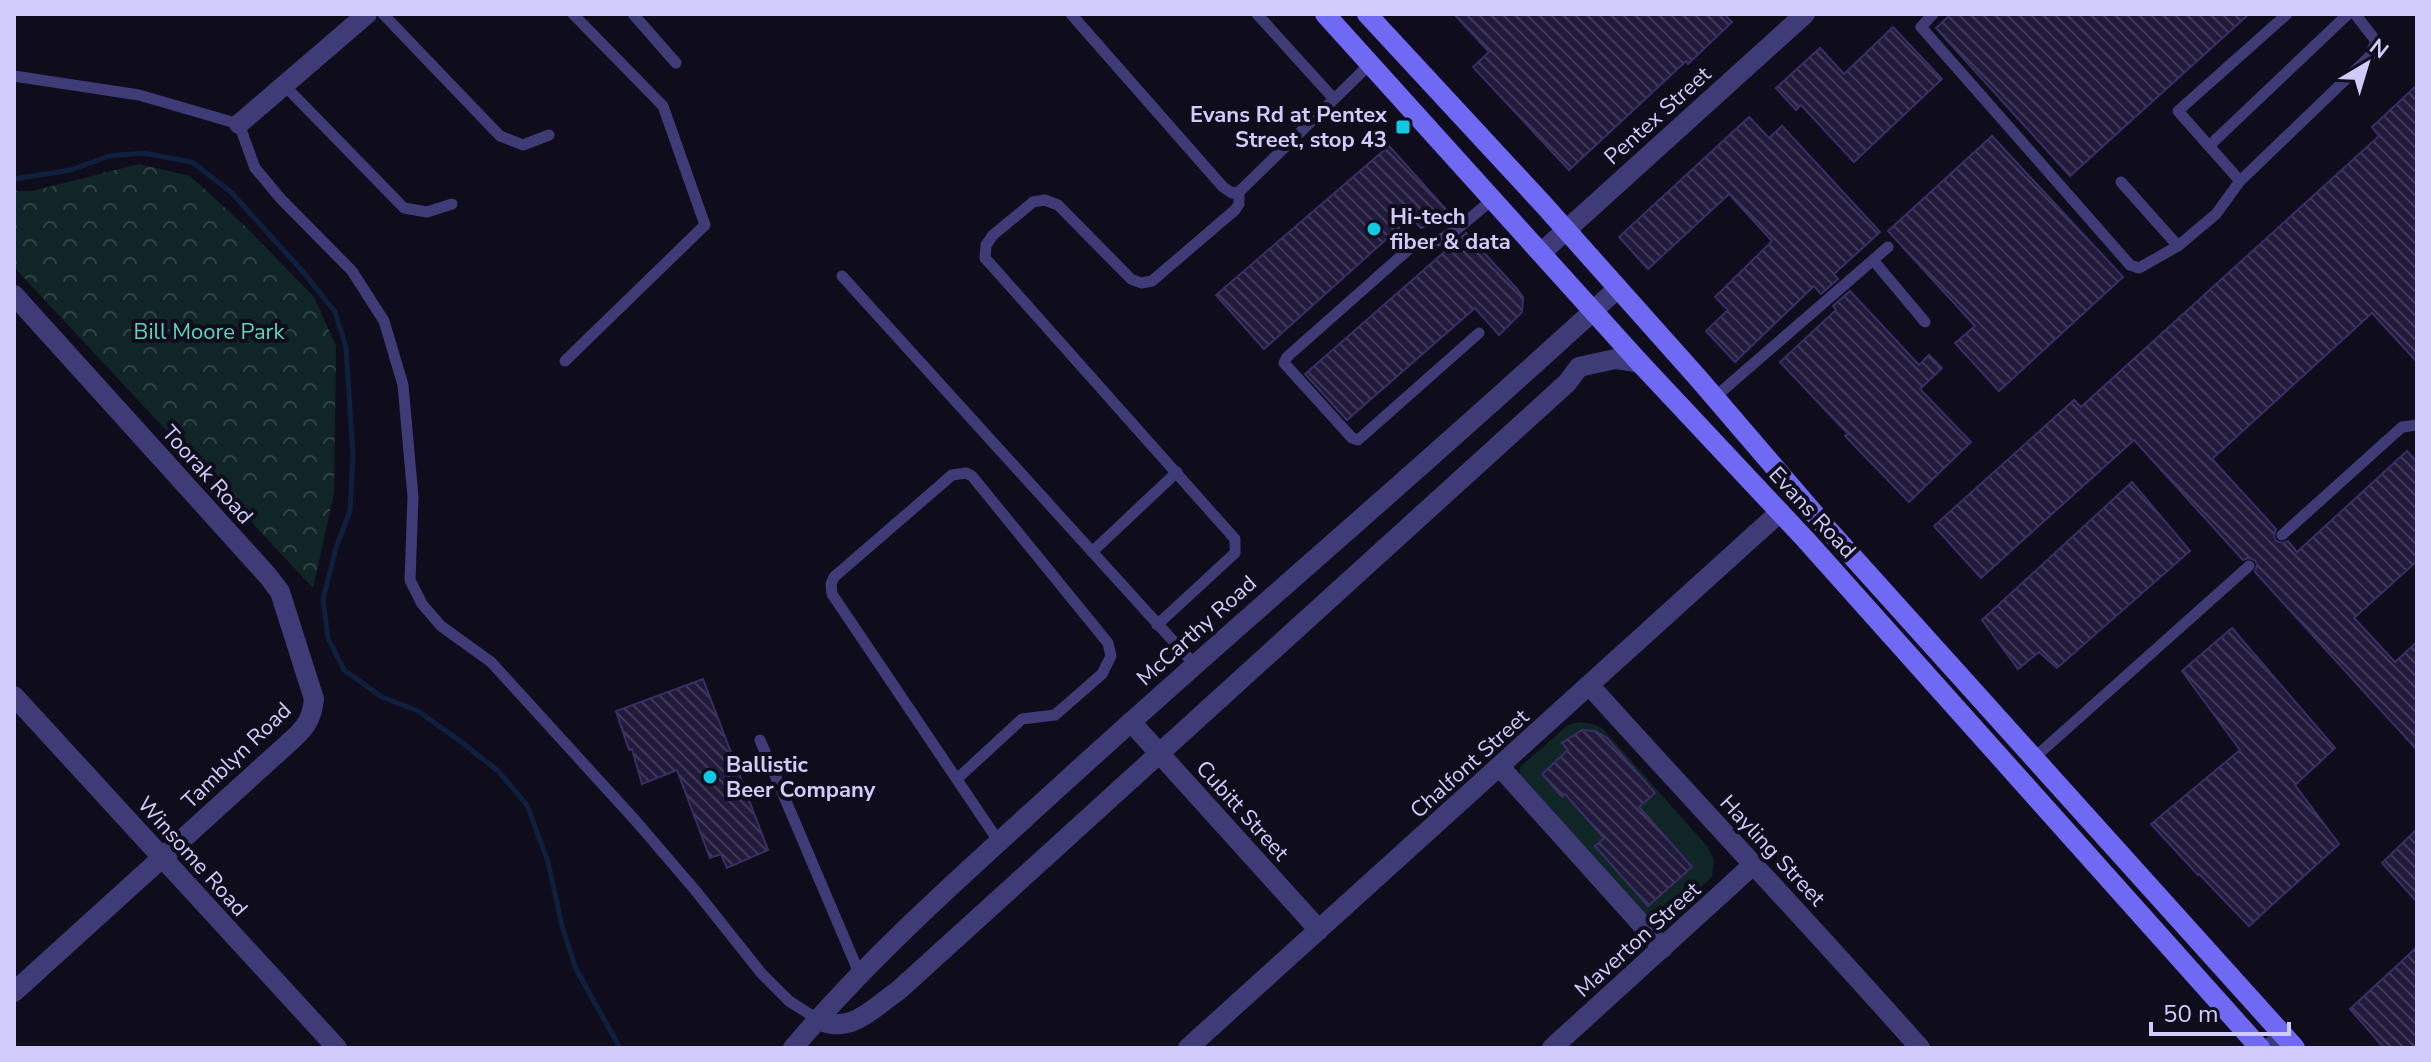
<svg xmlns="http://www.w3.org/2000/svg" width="2431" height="1062" font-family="'Nunito Sans',sans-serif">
<defs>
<pattern id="park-crowns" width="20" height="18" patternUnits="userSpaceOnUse" patternTransform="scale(2)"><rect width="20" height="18" fill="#102525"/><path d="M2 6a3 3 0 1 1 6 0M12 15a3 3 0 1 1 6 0" fill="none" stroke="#324346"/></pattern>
<pattern id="building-back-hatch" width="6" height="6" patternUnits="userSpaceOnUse" patternTransform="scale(2)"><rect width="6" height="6" fill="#211a3b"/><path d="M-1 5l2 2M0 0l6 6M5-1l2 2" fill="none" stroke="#403a58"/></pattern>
</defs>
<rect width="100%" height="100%" fill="#0f0d1c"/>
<path fill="url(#park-crowns)" d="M 139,164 L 190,176 L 247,228 L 314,297 L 336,346 L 334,493 L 313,588 L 14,267 L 14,191 L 33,191 Z"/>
<path fill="#102525" d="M 1579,722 L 1593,724 L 1603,729 L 1707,846 L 1714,859 L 1712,877 L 1661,923 L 1652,922 L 1520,775 L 1520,767 L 1568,725 Z"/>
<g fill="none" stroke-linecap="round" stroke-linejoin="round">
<path stroke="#0f203e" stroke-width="5" d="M 14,179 L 71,170 L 109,156 L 143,153 L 192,162 L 231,192 L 305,274 L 335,312 L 346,347 L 353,455 L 350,511 L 336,548 L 323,599 L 328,638 L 344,670 L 382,697 L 418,711 L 460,741 L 498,771 L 527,805 L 548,862 L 562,926 L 576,969 L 620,1048"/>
</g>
<g fill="url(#building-back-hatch)" stroke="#3a2e66" stroke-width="2">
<path d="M 1454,14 L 1724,14 L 1732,22 L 1688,64 L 1686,61 L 1569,170 L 1473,67 L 1489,52 Z"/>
<path d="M 1951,14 L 2249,14 L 2070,176 L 1936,28 Z"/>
<path d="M 1893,27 L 1942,79 L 1854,162 L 1801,105 L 1796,110 L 1776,88 L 1820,48 L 1844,74 Z"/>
<path d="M 2417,85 L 2417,362 L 2372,313 L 2212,459 L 2276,529 L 2274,536 L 2276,541 L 2283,543 L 2288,541 L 2297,552 L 2407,451 L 2417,462 L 2417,561 L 2354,618 L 2395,662 L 2417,642 L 2417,750 L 2255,572 L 2257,565 L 2255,560 L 2248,558 L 2243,560 L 2134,440 L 1981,578 L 1934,526 L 2074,400 L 2081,407 L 2379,136 L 2372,127 Z"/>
<path d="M 1749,117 L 1769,138 L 1782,126 L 1880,232 L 1834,274 L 1838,279 L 1821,294 L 1814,286 L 1735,362 L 1706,331 L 1728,310 L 1715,297 L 1772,241 L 1729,194 L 1648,269 L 1619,237 Z"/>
<path d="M 1992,136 L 2123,277 L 1999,391 L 1955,343 L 1975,326 L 1888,231 Z"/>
<path d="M 1389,146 L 1452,216 L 1421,228 L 1411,217 L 1264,349 L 1216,295 Z"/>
<path d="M 1466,233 L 1517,289 L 1523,297 L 1522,312 L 1499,335 L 1475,308 L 1347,420 L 1305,374 Z"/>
<path d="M 1850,291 L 1919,365 L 1929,355 L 1942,368 L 1920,389 L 1971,442 L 1909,502 L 1845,436 L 1848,434 L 1780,362 L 1836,310 L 1833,306 Z"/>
<path d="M 2132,482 L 2190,551 L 2057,668 L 2039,652 L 2018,669 L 1982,620 Z"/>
<path d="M 2232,628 L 2335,748 L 2295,785 L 2339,844 L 2249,926 L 2199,874 L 2198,875 L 2151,824 L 2240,750 L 2182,671 Z"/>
<path d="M 703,679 L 768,850 L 727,868 L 721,854 L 710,858 L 677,770 L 642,784 L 632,749 L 629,750 L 616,711 Z"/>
<path d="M 1582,730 L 1595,731 L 1607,738 L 1655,793 L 1639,807 L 1692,867 L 1648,906 L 1595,846 L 1604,838 L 1565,794 L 1562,797 L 1542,774 L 1568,750 L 1562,743 Z"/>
<path d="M 2417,829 L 2417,902 L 2382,863 Z"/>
<path d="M 2417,947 L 2417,1048 L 2384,1048 L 2350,1009 Z"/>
</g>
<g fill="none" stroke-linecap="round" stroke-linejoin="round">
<g stroke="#3e3b77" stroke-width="11">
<path d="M 383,14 L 500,136 L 523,145 L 549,135"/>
<path d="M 633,14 L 676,63"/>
<path d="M 1071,14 L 1223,187 L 1232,193 L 1239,192 L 1370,64"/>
<path d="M 1257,14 L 1334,99"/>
<path d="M 1933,14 L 1921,27 L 2130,265 L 2139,268 L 2178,246 L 2216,214 L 2240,181 L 2370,56 L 2376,41 L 2355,14"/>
<path d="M 14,76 L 139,95 L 239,124 L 255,168 L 281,199 L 352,271 L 384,321 L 403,385 L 413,497 L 410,580 L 422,604 L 441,626 L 491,662 L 635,820 L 695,890 L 762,974 L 789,1001 L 817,1019"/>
<path d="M 284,85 L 404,208 L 427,212 L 452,204"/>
<path d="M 2209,146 L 2348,14"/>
<path d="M 2240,181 L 2178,111 L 2287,14"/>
<path d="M 2121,182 L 2178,246"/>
<path d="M 1873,260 L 1925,322"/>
<path d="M 842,276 L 1194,664"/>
<path d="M 1479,333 L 1358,440 L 1352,438 L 1284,363 L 1287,357 L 1418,241 L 1438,241 L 1456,230 L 1493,199"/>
<path d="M 565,361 L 705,225 L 663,106 L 573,14"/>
<path d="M 1715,397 L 1888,247"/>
<path d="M 2282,535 L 2402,427 L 2417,425"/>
<path d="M 1092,552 L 1177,472"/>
<path d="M 1157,625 L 1235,553 L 1235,539 L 985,258 L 986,245 L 993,235 L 1033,202 L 1045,200 L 1058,205 L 1131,279 L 1141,283 L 1152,281 L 1235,210 L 1239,204 L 1239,192"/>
<path d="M 760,740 L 860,975"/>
<path d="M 2034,758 L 2249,566"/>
<path d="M 958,778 L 1022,719 L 1055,715 L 1102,674 L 1111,656 L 1108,643 L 972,476 L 966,473 L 952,475 L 834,577 L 831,584 L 832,594 L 999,842"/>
</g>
<g stroke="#3e3b77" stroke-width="20">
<path d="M 239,124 L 367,14"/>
<path d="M 1541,253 L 1805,14"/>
<path d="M 14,295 L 268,576 L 280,592 L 314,699 C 312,717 307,726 294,738 L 14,992"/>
<path d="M 1590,686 C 1699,807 1812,926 1920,1048"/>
<path d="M 14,696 L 337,1048"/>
<path d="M 1131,722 L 1319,930"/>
<path d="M 1500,767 L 1663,948"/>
<path d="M 817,1019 C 850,1036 873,1008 899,990 L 1567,383 L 1579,367 L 1615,359 L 1640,363"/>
<path d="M 793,1048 C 876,950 974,865 1069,778 C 1250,613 1438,455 1618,288"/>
<path d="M 1188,1048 L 1780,512"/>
<path d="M 1552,1048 L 1754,864"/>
<path d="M 2270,1048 L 2284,1036"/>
</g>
<g stroke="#6f69f4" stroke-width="20">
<path d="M 1325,14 L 1640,363 L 1806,540 L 2260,1048"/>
<path d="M 1367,14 L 1543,204 L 1698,378 L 1824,525 L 2295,1048"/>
</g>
</g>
<g fill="#10c9e2" stroke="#0f0d1c" stroke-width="3">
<rect x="1395" y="119" width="16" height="16" rx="4"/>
<circle cx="1374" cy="229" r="8"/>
<circle cx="710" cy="777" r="8"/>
</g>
<g text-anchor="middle" stroke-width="8" stroke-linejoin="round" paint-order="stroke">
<g font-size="22" font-weight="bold" fill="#d1cbfb" stroke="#0f0d1c" text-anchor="start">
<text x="1387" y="122" text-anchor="end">Evans Rd at Pentex<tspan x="1387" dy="25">Street, stop 43</tspan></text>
<text x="1390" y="224">Hi-tech<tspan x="1390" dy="25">fiber &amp; data</tspan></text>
<text x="726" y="772">Ballistic<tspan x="726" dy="25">Beer Company</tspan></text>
</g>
<g font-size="22" fill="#d1cbfb" stroke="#0f0d1c">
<text transform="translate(1657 115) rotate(-42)" y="8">Pentex Street</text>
<text transform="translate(208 474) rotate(48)" y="8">Toorak Road</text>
<text transform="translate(1813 512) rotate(47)" y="8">Evans Road</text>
<text transform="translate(1196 630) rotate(-42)" y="8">McCarthy Road</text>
<text transform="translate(236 755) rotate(-44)" y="8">Tamblyn Road</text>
<text transform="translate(1469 763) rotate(-42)" y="8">Chalfont Street</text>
<text transform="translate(1243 810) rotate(48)" y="8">Cubitt Street</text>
<text transform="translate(1773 850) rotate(47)" y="8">Hayling Street</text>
<text transform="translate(193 856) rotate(48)" y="8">Winsome Road</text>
<text transform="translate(1637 939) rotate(-42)" y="8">Maverton Street</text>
</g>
<g font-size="22" fill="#5ed5b9" stroke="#0f0d1c">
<text x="209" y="339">Bill Moore Park</text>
</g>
</g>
<rect width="2431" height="1062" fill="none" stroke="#d1cbfb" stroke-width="32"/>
<g transform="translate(2367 64) rotate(38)" stroke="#0f0d1c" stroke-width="6" paint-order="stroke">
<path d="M0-6L14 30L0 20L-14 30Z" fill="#d1cbfb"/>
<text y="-12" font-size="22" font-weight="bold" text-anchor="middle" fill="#d1cbfb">N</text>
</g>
<path d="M2151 1022v12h138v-12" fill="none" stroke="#d1cbfb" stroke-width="4"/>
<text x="2163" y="1022" font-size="24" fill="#d1cbfb" stroke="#0f0d1c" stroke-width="6" paint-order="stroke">50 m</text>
</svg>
